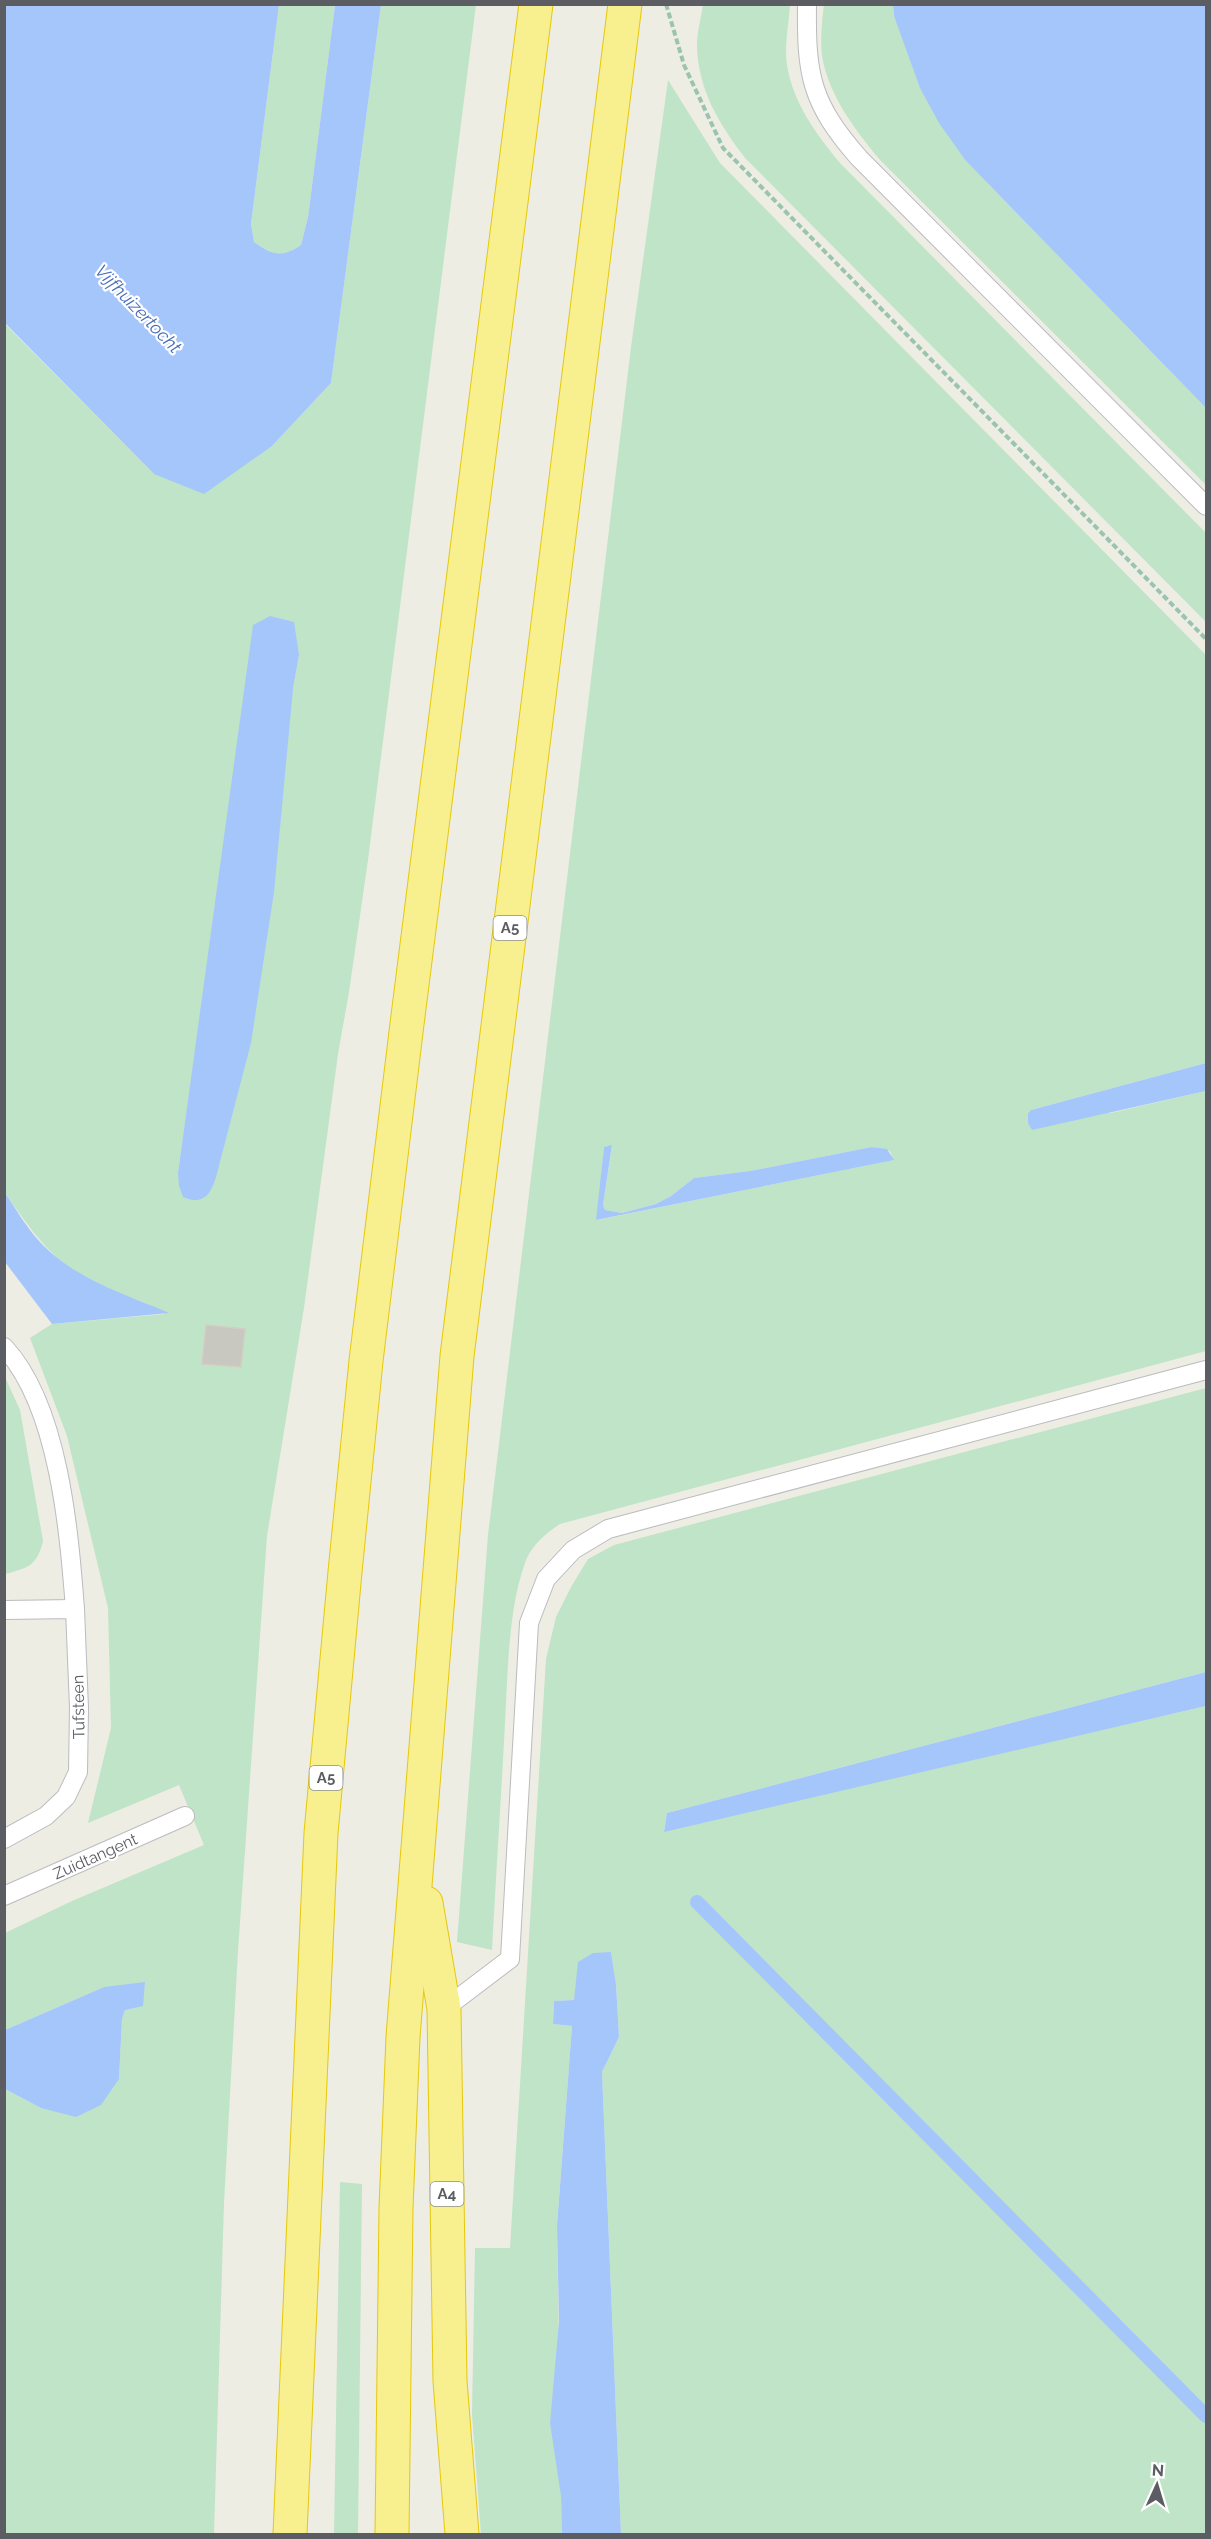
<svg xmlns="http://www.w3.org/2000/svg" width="1211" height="2539" font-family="Raleway,sans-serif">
<rect width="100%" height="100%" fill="#edede3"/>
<g fill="#c0e4c7" fill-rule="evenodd">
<path d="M 279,5 L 335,5 L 308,217 L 301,245 C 282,258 272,255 254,242 L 251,224 Z"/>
<path d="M 381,5 L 476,5 L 368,860 L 349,992 L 338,1054 L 304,1308 L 267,1536 L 238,1951 L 224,2203 L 214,2534 L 5,2534 L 5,2089 L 41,2108 L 119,2079 L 122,2019 L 125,2010 L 104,1987 L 5,2030 L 5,1933 L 72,1901 L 204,1845 L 179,1785 L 88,1823 L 111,1728 L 108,1608 L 67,1436 L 30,1338 L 52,1324 L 165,1314 C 146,1300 110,1292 88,1280 C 49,1258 30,1228 5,1193 L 4,323 L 154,474 L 260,453 L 272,446 L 331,383 ZM 299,655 L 293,689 L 178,1173 L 214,917 Z"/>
<path d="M 703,5 L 790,5 C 789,23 784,47 787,65 C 793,103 816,134 840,163 L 1206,533 L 1206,622 L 746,159 C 720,126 698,90 697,46 C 697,32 701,18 703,5 Z"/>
<path d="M 824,5 L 893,5 L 894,16 L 966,161 L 1206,408 L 1206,485 L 881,161 C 855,130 829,96 822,56 C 820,40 822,20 824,5 Z"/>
<path d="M 668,80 L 720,163 L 1206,655 L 1206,1063 L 1031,1110 L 1111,1113 L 1206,1091 L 1206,1351 L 560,1524 C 546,1533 533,1544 526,1560 C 508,1608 508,1671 505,1723 C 501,1799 496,1875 492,1950 L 457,1942 L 488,1535 L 631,347 ZM 612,1146 L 603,1205 L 605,1210 L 622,1213 L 656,1204 L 671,1196 L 694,1178 L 750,1171 L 873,1147 L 890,1151 L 893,1160 L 597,1220 L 604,1147 Z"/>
<path d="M 4,1375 L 20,1410 L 43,1541 C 37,1566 28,1568 5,1574 Z"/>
<path d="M 1206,1388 L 1206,1672 L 667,1813 L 664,1831 L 1206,1706 L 1206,2534 L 621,2534 L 602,2072 L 619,2037 L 616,1984 L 611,1952 L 574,2000 L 554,2001 L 553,2024 L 572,2026 L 557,2225 L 562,2534 L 481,2534 L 472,2414 L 475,2248 L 510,2248 L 546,1659 L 556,1617 L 571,1587 L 588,1559 L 614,1545 Z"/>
<path d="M 340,2182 L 362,2184 L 358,2534 L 334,2534 Z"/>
</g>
<g fill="#a5c6fb">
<path d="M 4,5 L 279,5 L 251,224 L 254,242 C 272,255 282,258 301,245 L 308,217 L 335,5 L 381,5 L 331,383 L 272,446 L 204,494 L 154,474 L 5,323 Z"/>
<path d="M 893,5 L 1206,5 L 1206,408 L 966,161 L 939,123 L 920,88 L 894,16 Z"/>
<path d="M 270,616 L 294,622 L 299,655 L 293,689 L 274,892 L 251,1043 L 216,1177 C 211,1194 203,1206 183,1197 L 179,1186 L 178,1173 L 253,625 Z"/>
<path d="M 1206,1063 L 1206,1091 L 1032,1130 L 1028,1123 L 1028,1114 L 1031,1110 Z"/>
<path d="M 612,1145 L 603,1205 L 605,1210 L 622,1213 L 656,1204 L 671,1196 L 694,1178 L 750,1171 L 872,1147 L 887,1149 L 894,1160 L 596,1220 L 604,1147 Z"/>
<path d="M 5,1193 C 16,1209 26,1227 40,1242 C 76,1280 123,1293 169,1313 L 52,1324 L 5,1262 Z"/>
<path d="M 1206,1672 L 1206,1706 L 664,1832 L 667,1813 Z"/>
<path d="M 611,1952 L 616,1984 L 619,2037 L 602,2072 L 621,2534 L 562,2534 L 561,2496 L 550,2423 L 559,2322 L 557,2226 L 572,2026 L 553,2024 L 554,2001 L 574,2000 L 578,1962 L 593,1953 Z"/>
<path d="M 145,1982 L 143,2006 L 125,2010 L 122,2019 L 119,2079 L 101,2105 L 76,2117 L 41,2108 L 5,2089 L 5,2030 L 104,1987 Z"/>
</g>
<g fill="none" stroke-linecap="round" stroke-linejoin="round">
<path stroke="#a5c6fb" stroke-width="14" d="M 697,1902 L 1206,2416"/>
</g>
<path fill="#c8c7c0" stroke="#d2cfc2" stroke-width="1.5" d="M 206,1325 L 245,1329 L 241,1367 L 202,1364 Z"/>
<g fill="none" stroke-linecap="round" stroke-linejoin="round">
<defs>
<g id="service">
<path d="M 807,4 C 806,76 811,103 859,158 L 1206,506"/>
<path d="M 4,1347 C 59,1406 69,1531 75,1609"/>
<path d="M 4,1610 L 75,1609 L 79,1708 L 78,1772 L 66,1797 L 46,1816 L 4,1839"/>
<path d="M 4,1896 L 185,1816"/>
<path d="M 444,2009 L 510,1959 L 529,1623 L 546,1579 L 573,1550 L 608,1529 L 1206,1370"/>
</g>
<g id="motorway">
<path d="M 426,1903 L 444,2009 L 450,2381 L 462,2534"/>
<path d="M 290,2534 L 321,1833 L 345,1572 L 366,1361 L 407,1024 L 536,4"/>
<path d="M 392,2534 L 396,2208 L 403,2037 L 457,1356 L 625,4"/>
</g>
</defs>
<use href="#service" stroke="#bbbbc1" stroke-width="20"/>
<use href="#motorway" stroke="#e6c80b" stroke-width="35"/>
<path stroke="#9ac4ae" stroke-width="4" stroke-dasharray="6 3" stroke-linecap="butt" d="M 666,4 L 684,65 L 723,148 L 1206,639"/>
<use href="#service" stroke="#fff" stroke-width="18"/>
<use href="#motorway" stroke="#f8f08f" stroke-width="33"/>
</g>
<g text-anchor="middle" stroke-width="4.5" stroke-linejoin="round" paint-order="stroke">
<g fill="#fff" stroke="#8c8e92" stroke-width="1.5">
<rect x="493.5" y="916" width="33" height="24" rx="4.5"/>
<rect x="309.5" y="1766" width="33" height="24" rx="4.5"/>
<rect x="430.5" y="2182" width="33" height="24" rx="4.5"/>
</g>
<g font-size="15" font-weight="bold" fill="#5b5d63">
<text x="510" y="933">A5</text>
<text x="326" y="1783">A5</text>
<text x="447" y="2199">A4</text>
</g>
<g font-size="16" fill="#5b5d63" stroke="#fff">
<text transform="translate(78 1707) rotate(-91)" y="6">Tufsteen</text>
<text transform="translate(95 1856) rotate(-24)" y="6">Zuidtangent</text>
</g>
<g font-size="18" font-style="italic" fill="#496dbd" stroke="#fff">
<text transform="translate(138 309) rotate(46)" y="6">Vijfhuizertocht</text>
</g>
</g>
<rect width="1211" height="2539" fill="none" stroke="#5b5d63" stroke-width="12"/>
<g transform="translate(1157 2485) rotate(4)" stroke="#ffffff" stroke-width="4.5" paint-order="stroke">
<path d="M0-4.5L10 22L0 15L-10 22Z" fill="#5b5d63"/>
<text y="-9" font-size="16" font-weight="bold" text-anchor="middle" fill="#5b5d63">N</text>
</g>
</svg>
